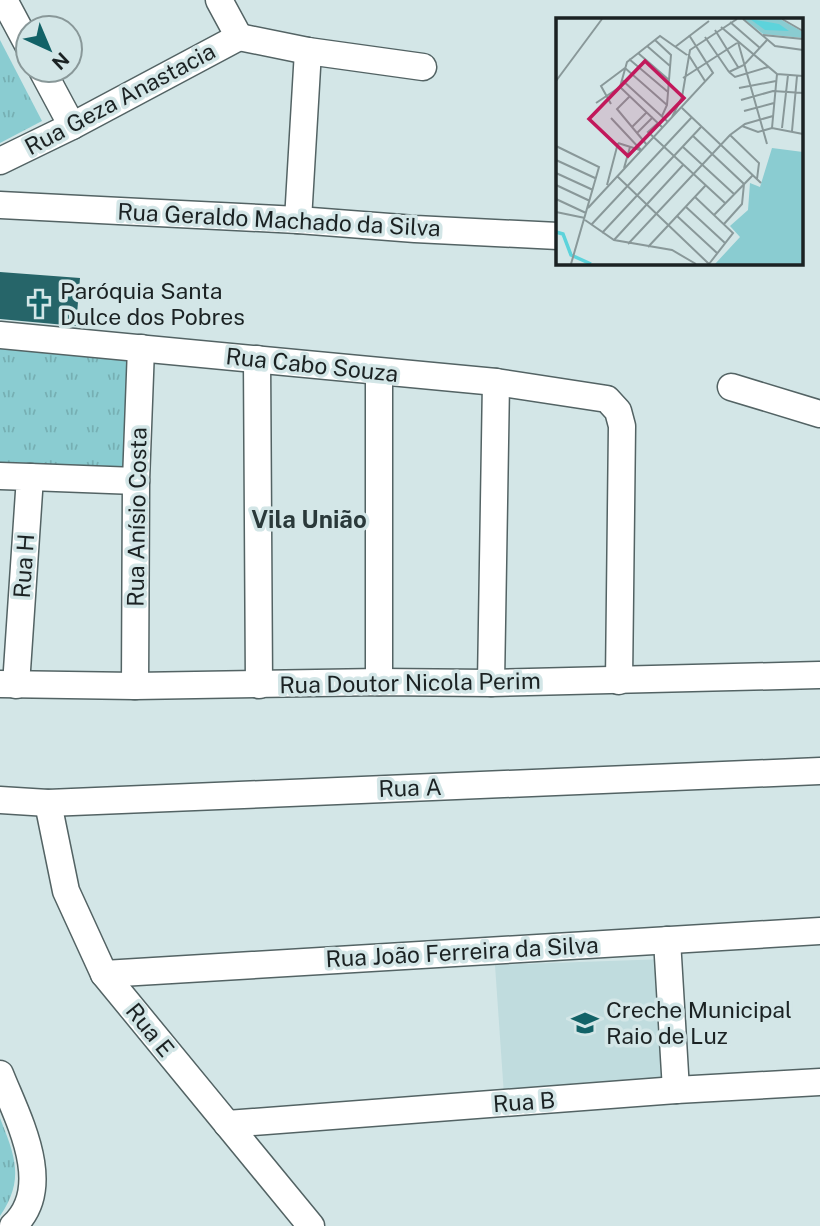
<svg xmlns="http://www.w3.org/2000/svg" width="820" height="1226" font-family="'Public Sans',sans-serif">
<defs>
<pattern id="grass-tufts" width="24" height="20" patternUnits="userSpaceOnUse" patternTransform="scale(1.75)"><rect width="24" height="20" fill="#8accd1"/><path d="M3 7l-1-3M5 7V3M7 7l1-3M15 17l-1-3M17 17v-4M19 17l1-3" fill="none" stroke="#76afb3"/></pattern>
</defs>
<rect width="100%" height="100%" fill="#d3e6e7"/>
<path fill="#c0dcde" d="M 666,959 L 675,1080 L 504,1095 L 495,965 Z"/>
<g fill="url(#grass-tufts)">
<path d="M 0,40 L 42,121 L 0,143 Z"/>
<path d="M 0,344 L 134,356 L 127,472 L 0,469 Z"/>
<path d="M 0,1118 C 15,1156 25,1180 0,1216 Z"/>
</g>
<path fill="#266569" d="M 0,272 L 80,278 L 76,326 L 0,319 Z"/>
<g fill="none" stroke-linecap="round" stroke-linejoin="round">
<defs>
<g id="minor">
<path d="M 4,0 L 28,45"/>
<path d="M 219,0 L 239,37"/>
<path d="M 239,37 L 308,51 L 423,67"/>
<path d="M 42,70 L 72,126"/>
<path d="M 0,161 L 72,126 L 239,37"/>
<path d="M 0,205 L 298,220 L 415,229 L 558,236"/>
<path d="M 298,220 L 308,51"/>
<path d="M 0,335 L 496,382 L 607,399 L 618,411 L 622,426 L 619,681"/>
<path d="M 257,359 L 259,685"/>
<path d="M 379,372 L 379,682"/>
<path d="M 731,387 L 820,414"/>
<path d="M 0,476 L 30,477 L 16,685"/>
<path d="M 30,477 L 136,481"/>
<path d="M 491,683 L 496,382"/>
<path d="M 0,684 L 135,686 L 379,682 L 491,683 L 819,675"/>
<path d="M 135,686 L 136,481 L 141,348"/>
<path d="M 0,800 L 48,803 L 820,771"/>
<path d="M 48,803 L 66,891 L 104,974 L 311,1226"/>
<path d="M 667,940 L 676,1090"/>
<path d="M 104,974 L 820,931"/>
<path d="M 0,1074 C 17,1117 56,1187 13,1226"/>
<path d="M 227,1124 L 676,1090 L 820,1082"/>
</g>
</defs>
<use href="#minor" stroke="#536364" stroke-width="29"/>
<use href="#minor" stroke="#fff" stroke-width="26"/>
</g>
<defs>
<symbol id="church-bare" viewBox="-9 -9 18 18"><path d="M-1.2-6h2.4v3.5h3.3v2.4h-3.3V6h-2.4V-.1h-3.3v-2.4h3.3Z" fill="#126267" stroke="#d3e6e7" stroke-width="2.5" paint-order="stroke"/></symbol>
<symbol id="school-bare" viewBox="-9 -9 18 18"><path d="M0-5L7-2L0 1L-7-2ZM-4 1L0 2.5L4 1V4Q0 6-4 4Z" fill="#126267" stroke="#d3e6e7" stroke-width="2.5" paint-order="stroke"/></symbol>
</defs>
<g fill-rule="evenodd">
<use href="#church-bare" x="20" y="285" width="38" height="38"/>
<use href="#school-bare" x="566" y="1004" width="38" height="38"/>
</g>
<g text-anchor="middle" stroke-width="7" stroke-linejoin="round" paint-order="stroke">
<g font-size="23" fill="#1b2223" stroke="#d3e6e7">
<text transform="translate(120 99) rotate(-28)" y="8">Rua Geza Anastacia</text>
<text transform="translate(279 220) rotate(3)" y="8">Rua Geraldo Machado da Silva</text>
<text transform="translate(312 365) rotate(6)" y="8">Rua Cabo Souza</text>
<text transform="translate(137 517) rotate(-89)" y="8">Rua Anísio Costa</text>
<text transform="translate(24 566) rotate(-86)" y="8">Rua H</text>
<text transform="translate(410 683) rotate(-1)" y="8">Rua Doutor Nicola Perim</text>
<text transform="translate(410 788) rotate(-2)" y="8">Rua A</text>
<text transform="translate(462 952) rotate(-3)" y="8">Rua João Ferreira da Silva</text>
<text transform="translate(150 1030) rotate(51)" y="8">Rua E</text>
<text transform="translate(524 1102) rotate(-4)" y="8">Rua B</text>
</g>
<g font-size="23" fill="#1b2223" stroke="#d3e6e7" text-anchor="start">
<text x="60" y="299">Paróquia Santa<tspan x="60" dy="26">Dulce dos Pobres</tspan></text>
<text x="606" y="1018">Creche Municipal<tspan x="606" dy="26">Raio de Luz</tspan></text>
</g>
<g font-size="24" font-weight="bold" fill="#2a393a" stroke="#d3e6e7">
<text x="309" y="528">Vila União</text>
</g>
</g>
<g transform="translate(556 18)">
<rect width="247" height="247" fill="#d3e6e7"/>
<path d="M 188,1 L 224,1 L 247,14 L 247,20 L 207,16 ZM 216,130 L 247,134 L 247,246 L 159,246 L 184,219 L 174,208 L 192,192 L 194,165 L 204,169 Z" fill="#8accd1"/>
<path d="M 194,1 L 223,6 L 233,13 L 209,12 Z" fill="#5dd3db"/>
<path fill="none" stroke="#5dd3db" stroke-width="3.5" d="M 0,214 L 7,216 L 15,237 L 35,246"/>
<path fill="none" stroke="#899899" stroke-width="2" d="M 187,1 L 219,28 L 247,32M 226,1 L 247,13M 174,4 L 204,30M 165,9 L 221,56 L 216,110M 159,12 L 182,49M 207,17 L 247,21M 149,19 L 173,54M 99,22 L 115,37 L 111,87 L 106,98M 182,24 L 211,126M 91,28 L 114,48M 119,29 L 153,3M 82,35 L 113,62M 132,36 L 149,63M 73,41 L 112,74M 173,54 L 188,47 L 211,22M 173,54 L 179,59 L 212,49M 221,56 L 247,58M 127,60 L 181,25M 66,62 L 112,104M 0,63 L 46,1M 64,69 L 71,44 L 104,18 L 131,37M 64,69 L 107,110M 183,70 L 220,63M 74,78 L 61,91 L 91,127M 126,79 L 134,32 L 181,1M 185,82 L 217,73 L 247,75M 40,85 L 64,69M 55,86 L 45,68 L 69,50 L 111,87M 126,90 L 205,165M 188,93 L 218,85M 116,99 L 126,79M 55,100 L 85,132M 102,105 L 92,114 L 169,185M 186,108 L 202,114 L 216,110 L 247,116M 76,109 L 91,94M 226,110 L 232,57M 236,113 L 241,58M 81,115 L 97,99M 174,117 L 203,145 L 201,161M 137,118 L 188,166 L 186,186 L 168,206M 62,125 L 84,132M 0,128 L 43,149 L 15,246M 127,129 L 178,176M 0,142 L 39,160M 68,150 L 74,129M 0,155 L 37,172M 62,159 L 153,246M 0,167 L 34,183M 51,167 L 62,125M 139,179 L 177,215 L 153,246M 0,181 L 30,195M 130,189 L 169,225M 32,190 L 157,55 L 133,17M 0,194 L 29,200M 158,197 L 197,157M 121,198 L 161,235M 29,202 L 58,222 L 116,232 L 140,246M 35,207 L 136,99M 46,215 L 145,109M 58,222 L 127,147M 72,226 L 174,117 L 189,106 L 217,98M 92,229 L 150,167"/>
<path fill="#c2185b" fill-opacity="0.15" stroke="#c2185b" stroke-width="3.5" d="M 89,43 L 128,80 L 72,138 L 33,101 Z"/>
<rect width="247" height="247" fill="none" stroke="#1b2223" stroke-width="3.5"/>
</g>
<g transform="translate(49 49) rotate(136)"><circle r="33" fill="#d3e6e7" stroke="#899899" stroke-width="2"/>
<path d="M0-5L12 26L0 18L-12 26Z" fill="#126267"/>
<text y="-10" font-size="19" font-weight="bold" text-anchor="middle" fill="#1b2223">N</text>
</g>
</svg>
